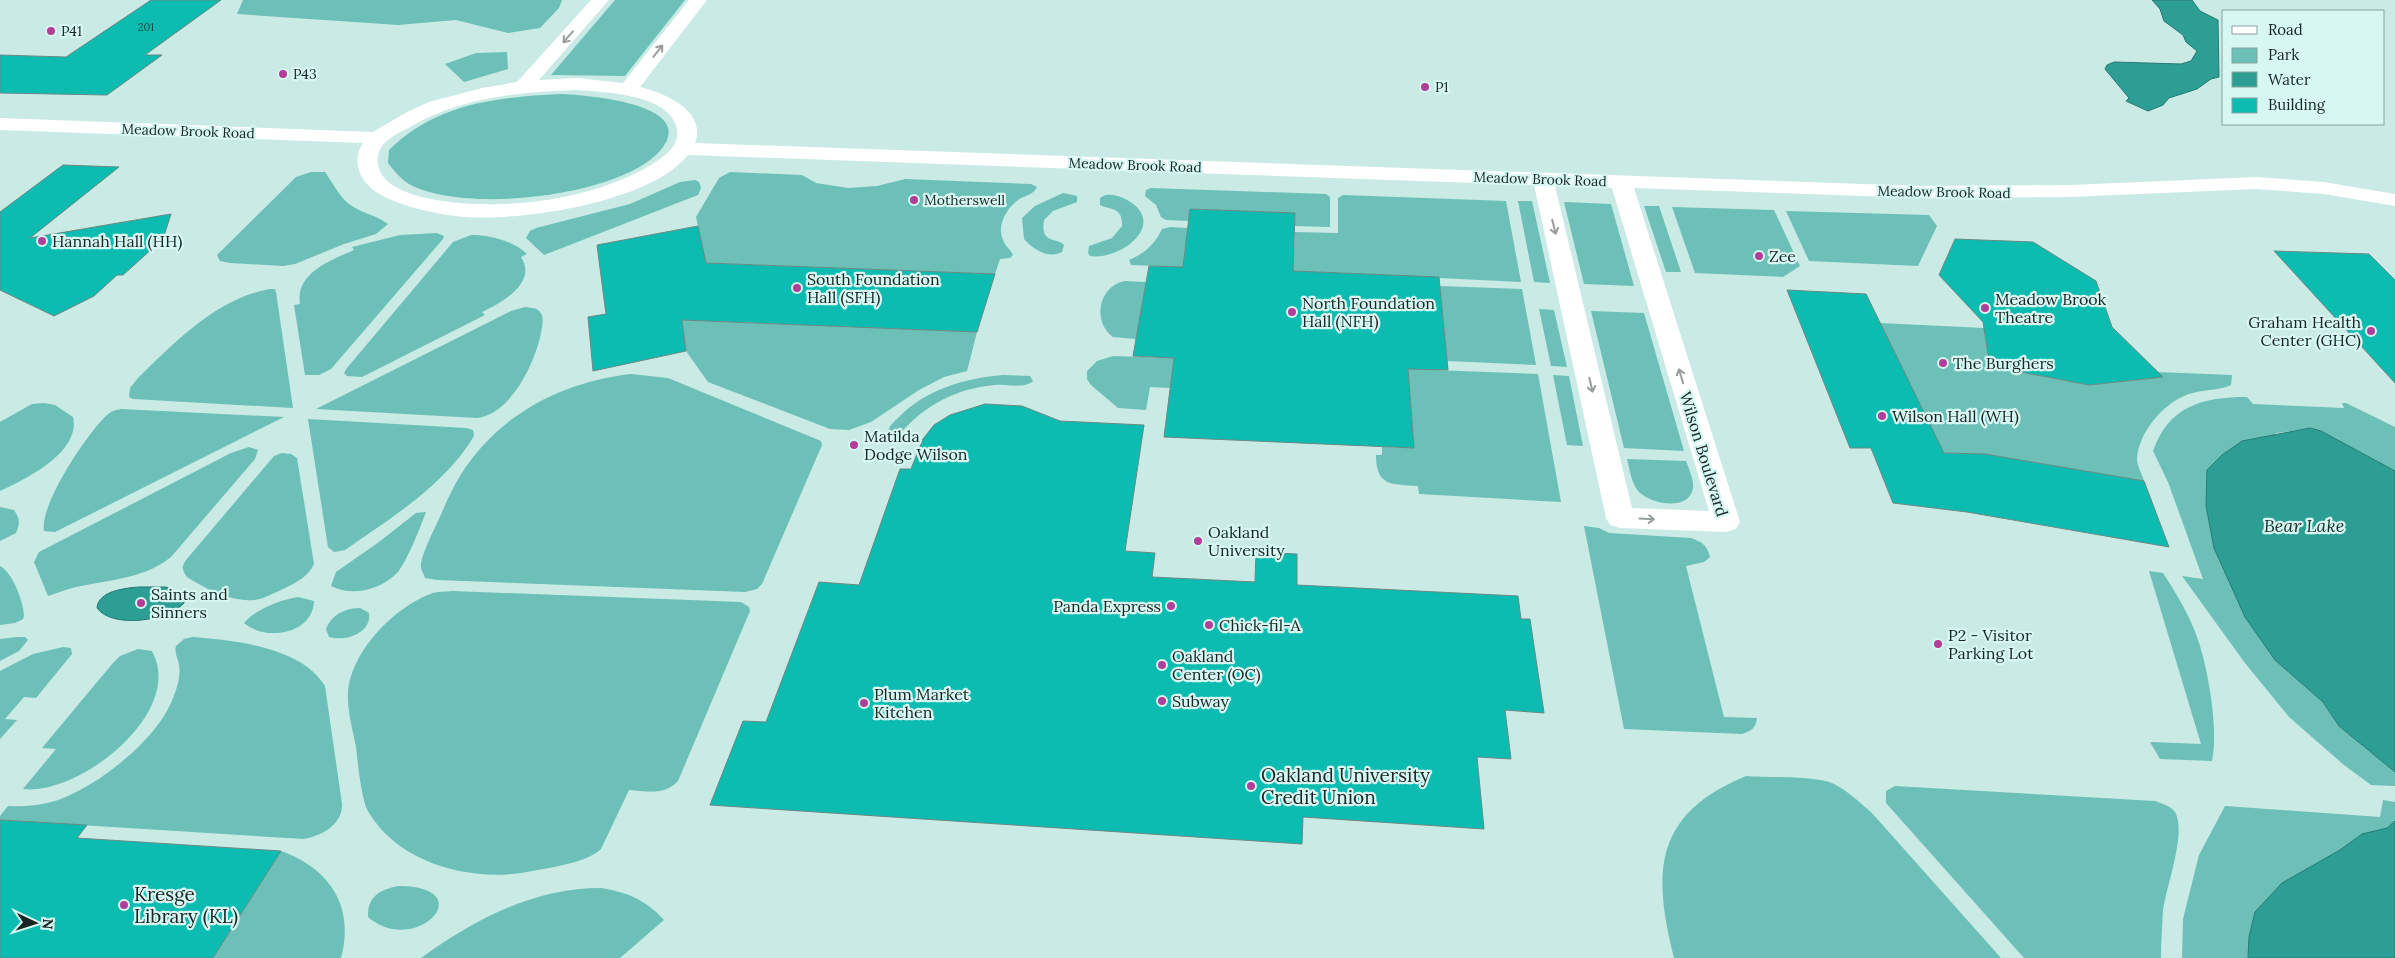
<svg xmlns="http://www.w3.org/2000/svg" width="2395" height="958" font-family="Lora,serif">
<rect width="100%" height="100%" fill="#c9eae5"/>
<g fill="#6cc0b7">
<path d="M 243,0 L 562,0 L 559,8 L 540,28 L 508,33 L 456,20 L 398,25 L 237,14 Z"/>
<path d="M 615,0 L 685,0 L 625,76 L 551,75 Z"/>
<path d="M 507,52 L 508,69 L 464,82 L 445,64 L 476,53 Z"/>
<path d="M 561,94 C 586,95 706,104 657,154 C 613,197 463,214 409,184 C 401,179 394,171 388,163 L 389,150 C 436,103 498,97 561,94 Z"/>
<path d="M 311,172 L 325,172 C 333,183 338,195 349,204 C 361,213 376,215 388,224 L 376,234 L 344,244 L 295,264 L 283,266 L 230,263 L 220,261 L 217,255 L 296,177 Z"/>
<path d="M 730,172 L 802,175 L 816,183 L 848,188 L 877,186 L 905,179 L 1031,184 L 1037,187 C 1034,194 1027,195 1021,198 C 1007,207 995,226 1004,242 C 1006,247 1011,250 1013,255 L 1010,258 L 1000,259 L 995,274 L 706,263 L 696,217 L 719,178 Z"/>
<path d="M 695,180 L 699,182 L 701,188 L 698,195 L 544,255 L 526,238 L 530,231 L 536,228 L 630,204 L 680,182 Z"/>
<path d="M 1151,188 L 1326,194 L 1330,197 L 1330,227 L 1295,226 L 1295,213 L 1191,209 L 1189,221 L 1166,220 L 1161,217 L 1156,205 L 1145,196 L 1146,190 Z"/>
<path d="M 1063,193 L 1077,196 L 1077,202 L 1053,211 L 1044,220 C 1040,244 1056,237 1064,245 L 1062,252 C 1048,259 1034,250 1024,239 L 1022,218 L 1035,206 Z"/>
<path d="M 1105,195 C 1113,194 1120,196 1127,200 C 1169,223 1121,261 1090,256 L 1088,253 L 1089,246 L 1112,238 L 1122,226 C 1123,206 1109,210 1100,205 L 1100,198 Z"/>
<path d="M 1343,195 L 1506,201 L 1521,282 L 1293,271 L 1295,232 L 1338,233 L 1338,198 Z"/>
<path d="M 1518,201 L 1532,201 L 1550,283 L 1534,282 Z"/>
<path d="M 1564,202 L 1611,204 L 1634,286 L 1584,284 Z"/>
<path d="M 1644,206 L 1659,206 L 1681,272 L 1666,272 Z"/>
<path d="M 1672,207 L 1774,210 L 1800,266 L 1783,277 L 1695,273 Z"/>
<path d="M 1786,211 L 1929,215 L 1937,226 L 1918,266 L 1809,261 Z"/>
<path d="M 1170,227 L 1188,228 L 1183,267 L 1131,265 L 1129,260 C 1144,254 1155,244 1162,229 Z"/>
<path d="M 437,233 L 444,236 L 443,239 L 331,369 L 319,375 L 305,375 L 294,305 L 300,304 C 295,273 331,260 354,250 L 352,247 L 400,235 Z"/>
<path d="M 471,235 C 490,235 514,241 527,254 L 521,257 C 538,283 501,303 482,312 L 485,315 L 370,373 L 362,377 L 347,376 L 344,373 L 347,368 L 453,242 Z"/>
<path d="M 1125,281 L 1146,282 L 1136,339 L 1113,337 C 1092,322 1098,286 1125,281 Z"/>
<path d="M 1440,286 L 1522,289 L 1536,365 L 1447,361 Z"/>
<path d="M 270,289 L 275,289 L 276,292 L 293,408 L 133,399 L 129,397 L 130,388 L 138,378 C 175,342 217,298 270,289 Z"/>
<path d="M 525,307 C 530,308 535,307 539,311 C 545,316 542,327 541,333 C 535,363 511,414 477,418 L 316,409 L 511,311 Z"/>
<path d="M 1539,309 L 1554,310 L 1567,367 L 1551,366 Z"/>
<path d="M 1591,311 L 1644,313 L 1684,451 L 1624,448 Z"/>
<path d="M 682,320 L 977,332 L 967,371 L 944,377 L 919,390 L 871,422 L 849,430 L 830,429 L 708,382 L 686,351 Z"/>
<path d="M 1880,323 L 1984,328 L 1991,366 L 2089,385 L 2163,377 L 2157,372 L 2232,375 L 2231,385 L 2226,387 C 2212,391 2197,390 2184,396 C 2162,405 2138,434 2137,459 C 2137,466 2142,474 2144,481 L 1985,454 L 1944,453 Z"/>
<path d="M 1113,356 L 1174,358 L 1170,388 L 1150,387 L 1146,410 L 1118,408 L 1091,385 L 1087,379 L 1087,371 L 1097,361 Z"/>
<path d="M 1408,369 L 1538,374 L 1561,502 L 1419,494 L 1418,486 C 1392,484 1376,487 1376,455 L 1382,455 L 1382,447 L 1414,448 Z"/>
<path d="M 631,374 L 668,378 L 821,441 L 822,445 L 762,584 L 757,589 L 745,592 L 437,580 L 425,578 C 424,574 421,570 421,567 C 420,557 434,530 438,521 C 445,506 451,490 460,476 C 498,415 561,382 631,374 Z"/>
<path d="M 1003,375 L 1030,376 L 1033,381 C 1025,389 1006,384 995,385 C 958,388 924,405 900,434 L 894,435 L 888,432 C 889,425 895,421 899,417 C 926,389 966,378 1003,375 Z"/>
<path d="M 1553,375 L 1569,376 L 1583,446 L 1567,445 Z"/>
<path d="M 2247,397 L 2253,404 L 2344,408 L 2342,403 L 2346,403 L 2395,427 L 2395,471 L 2321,431 L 2307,429 L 2277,433 L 2207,470 L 2206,506 L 2214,548 L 2275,660 L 2323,702 L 2339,726 L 2395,772 L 2395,786 L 2371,785 L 2344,765 L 2289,717 L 2245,663 L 2182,576 L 2203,579 L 2168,482 L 2153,451 C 2169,406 2202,397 2247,397 Z"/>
<path d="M 44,403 L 55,405 L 73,417 C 81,452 26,479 0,491 L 0,422 L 32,404 Z"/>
<path d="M 121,409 L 284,417 L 55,532 L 44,531 C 39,505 88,432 107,415 C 111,411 116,410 121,409 Z"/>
<path d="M 308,419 L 466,428 L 473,430 L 474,436 C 445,485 391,518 345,550 L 334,552 L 328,547 Z"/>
<path d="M 249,447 L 258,450 L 255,459 L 171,557 C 146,577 117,579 86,585 C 73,587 60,592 48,596 L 34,562 L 39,552 L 231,453 Z"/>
<path d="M 282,453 L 291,454 L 297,458 L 314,564 C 309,576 296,583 285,588 C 278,591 271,595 263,598 C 239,606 207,590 187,577 C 182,570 181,567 186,560 L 274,456 Z"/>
<path d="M 1627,459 L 1686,461 C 1689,469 1694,480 1693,488 C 1689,512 1651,504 1639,492 C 1631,483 1630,470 1627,459 Z"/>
<path d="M 0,507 L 14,510 C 20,519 20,523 16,533 L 0,541 Z"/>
<path d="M 426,512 C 420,528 408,559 398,572 C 381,590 352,597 331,586 L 336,572 L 379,542 L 416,513 Z"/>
<path d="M 1584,526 L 1599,528 L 1609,533 L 1691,538 C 1702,542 1707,545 1710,557 L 1704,562 L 1686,566 L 1724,717 L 1757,718 C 1756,728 1751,731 1742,734 L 1624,729 Z"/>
<path d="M 0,566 C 13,573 23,601 24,616 L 23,619 L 15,623 L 0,625 Z"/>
<path d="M 2149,571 L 2163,573 C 2176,593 2189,614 2197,637 C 2208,667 2219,731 2212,761 L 2160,759 L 2150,742 L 2201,744 Z"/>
<path d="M 453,591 L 741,602 L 749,607 L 750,611 L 678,781 C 664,796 647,791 629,790 L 601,849 C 587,863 547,868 527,872 C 471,882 400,864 369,813 C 361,800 358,763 356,747 C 353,730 347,711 348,694 C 350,653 392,609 430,594 C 437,591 446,592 453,591 Z"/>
<path d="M 298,597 L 314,601 C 313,634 266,642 244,623 C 256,609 280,600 298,597 Z"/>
<path d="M 360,608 L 369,613 C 372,633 345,642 329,637 L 326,629 C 331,615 345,608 360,608 Z"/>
<path d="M 16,637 L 25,637 L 28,640 L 19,651 L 0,661 L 0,639 Z"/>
<path d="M 192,637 C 233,640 302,647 325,686 L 342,804 C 343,824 322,836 304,839 L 0,820 L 0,816 L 8,806 C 27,807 44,805 61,799 C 100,784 158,739 173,698 C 177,688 181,676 179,665 C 178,658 174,653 176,646 L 184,639 Z"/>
<path d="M 63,647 L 71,648 L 72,654 L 36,698 L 24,697 L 5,719 L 17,720 L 0,739 L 0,671 L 33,654 Z"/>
<path d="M 138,649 L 152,651 C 186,712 79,796 23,789 L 56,749 L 42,748 L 113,663 L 120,656 Z"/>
<path d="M 1746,776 C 1768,778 1815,775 1834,784 C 1848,791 1859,802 1871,812 L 2001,958 L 1674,958 C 1652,871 1654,814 1746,776 Z"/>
<path d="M 1895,786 L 2155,801 C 2162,804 2170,805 2175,812 C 2187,833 2166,886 2163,911 C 2162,926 2161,943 2161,958 L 2024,958 L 1886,803 L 1886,791 Z"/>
<path d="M 2383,800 L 2395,802 L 2395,821 L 2387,828 L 2362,834 L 2340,850 L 2249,937 L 2248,958 L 2182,958 L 2183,919 L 2199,855 L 2225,806 L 2380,817 Z"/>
<path d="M 281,851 C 329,868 355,906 341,958 L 213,958 Z"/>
<path d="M 399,886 C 483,887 415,958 368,917 C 367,896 381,889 399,886 Z"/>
<path d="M 601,888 C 627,892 646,900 664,920 L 620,958 L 421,958 C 474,920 533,888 601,888 Z"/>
</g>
<g fill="#2d9e94" stroke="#277a72">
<path d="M 2152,0 L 2192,0 L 2200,11 L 2218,20 L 2219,77 L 2211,79 L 2197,89 L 2169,98 L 2163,105 L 2148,111 L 2126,101 L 2129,98 L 2105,69 L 2107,65 L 2114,62 L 2181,64 L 2191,61 L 2197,51 L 2186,42 L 2183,35 L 2164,21 L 2160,9 Z"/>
<path d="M 2310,428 L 2321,431 L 2395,471 L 2395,772 L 2339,726 L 2323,702 L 2275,660 L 2245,617 L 2214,548 L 2206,506 L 2207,470 L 2222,455 L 2242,441 Z"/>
<path d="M 139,587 L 166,587 L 183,594 L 184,603 C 169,621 112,629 97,608 C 98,591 125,588 139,587 Z"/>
<path d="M 2395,821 L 2395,958 L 2248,958 L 2249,937 L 2255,912 L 2282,883 L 2340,850 L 2362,834 L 2387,828 Z"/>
</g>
<g fill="#0dbcb0" stroke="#6a8884">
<path d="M 151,0 L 221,0 L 145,55 L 162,55 L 107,95 L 0,93 L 0,55 L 66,57 Z"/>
<path d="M 63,165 L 119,167 L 30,238 L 171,214 L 163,239 L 123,275 L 117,275 L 94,296 L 54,316 L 0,290 L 0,212 Z"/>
<path d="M 1190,209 L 1295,213 L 1293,271 L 1439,277 L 1448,370 L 1408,369 L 1414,448 L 1164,437 L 1174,358 L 1133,356 L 1149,266 L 1183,267 Z"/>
<path d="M 698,226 L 706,263 L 995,274 L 977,332 L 682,320 L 686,351 L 593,371 L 588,317 L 606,314 L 597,245 Z"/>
<path d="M 1955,239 L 2033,242 L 2096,281 L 2112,327 L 2163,377 L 2089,385 L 1990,366 L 1983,322 L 1939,275 Z"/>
<path d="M 2274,251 L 2369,254 L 2395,280 L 2395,383 Z"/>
<path d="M 1787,290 L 1866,294 L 1944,453 L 1985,454 L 2144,481 L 2169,547 L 1967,512 L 1893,503 L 1871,448 L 1850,448 Z"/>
<path d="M 985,404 L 1022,406 L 1060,421 L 1144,425 L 1125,551 L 1155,553 L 1152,577 L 1255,582 L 1256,552 L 1297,554 L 1297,585 L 1518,596 L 1521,619 L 1530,619 L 1544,713 L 1505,710 L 1511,759 L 1477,757 L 1484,829 L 1303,817 L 1302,844 L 710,805 L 743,721 L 766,722 L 819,582 L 859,585 L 900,469 L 911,469 L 923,439 L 934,425 L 950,415 Z"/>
<path d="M 0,820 L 87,825 L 77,838 L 281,851 L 213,958 L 0,958 Z"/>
</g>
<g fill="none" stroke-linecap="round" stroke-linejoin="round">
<path fill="#fff" fill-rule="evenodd" d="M 591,0 L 609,0 L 539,80 L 577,78 L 623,83 L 689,0 L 707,0 L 640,87 C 664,93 707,110 695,143 L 1920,186 L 2070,185 L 2256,177 L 2324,182 L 2395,194 L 2395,206 L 2324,194 L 2256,189 L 2070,197 L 1920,198 L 1634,188 L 1740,522 L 1736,529 L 1726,532 L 1620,528 L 1610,525 L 1606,518 L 1534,185 L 688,155 C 651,202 524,221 467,217 C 448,216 429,212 411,207 C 393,201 374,195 363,179 C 356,167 355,155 363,143 L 0,130 L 0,118 L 373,132 L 407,112 L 429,102 L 482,88 L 517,82 ZM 577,90 C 604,92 660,94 674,121 C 685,142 667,155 651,165 C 607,191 553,202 503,204 C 473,205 383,203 378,164 C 375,143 395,135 410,127 C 461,97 519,92 577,90 ZM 1555,186 L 1612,188 L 1709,511 L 1632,508 Z"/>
</g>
<defs><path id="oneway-shaft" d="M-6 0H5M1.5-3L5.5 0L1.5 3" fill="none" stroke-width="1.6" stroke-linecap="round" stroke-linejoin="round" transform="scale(1.25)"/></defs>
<g stroke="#979d9c">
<use href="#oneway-shaft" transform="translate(568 37) rotate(131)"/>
<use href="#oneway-shaft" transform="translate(658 51) rotate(-52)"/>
<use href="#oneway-shaft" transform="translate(1554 227) rotate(76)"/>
<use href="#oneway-shaft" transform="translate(1681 376) rotate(-107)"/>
<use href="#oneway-shaft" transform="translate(1591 385) rotate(77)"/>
<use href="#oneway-shaft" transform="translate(1647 519) rotate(3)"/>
</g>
<g fill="#b13f9a" stroke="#d6f7f2" stroke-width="2">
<circle cx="51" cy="31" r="5"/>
<circle cx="283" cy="74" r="5"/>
<circle cx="1425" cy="87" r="5"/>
<circle cx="914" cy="200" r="5"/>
<circle cx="42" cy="241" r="5"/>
<circle cx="1759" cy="256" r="5"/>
<circle cx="797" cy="288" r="5"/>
<circle cx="1985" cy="308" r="5"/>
<circle cx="1292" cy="312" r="5"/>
<circle cx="2371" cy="331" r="5"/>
<circle cx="1943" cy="363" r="5"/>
<circle cx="1882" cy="416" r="5"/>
<circle cx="854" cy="445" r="5"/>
<circle cx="1198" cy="541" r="5"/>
<circle cx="141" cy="603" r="5"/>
<circle cx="1171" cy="606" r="5"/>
<circle cx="1209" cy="625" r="5"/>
<circle cx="1938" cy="644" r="5"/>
<circle cx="1162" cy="665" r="5"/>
<circle cx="1162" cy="701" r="5"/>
<circle cx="864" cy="703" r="5"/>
<circle cx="1251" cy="786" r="5"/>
<circle cx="124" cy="905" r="5"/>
</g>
<g text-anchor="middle" stroke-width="4.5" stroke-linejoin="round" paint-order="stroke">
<g font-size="11" fill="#154b46">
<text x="146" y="31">201</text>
</g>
<g font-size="14" fill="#182523" stroke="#d6f7f2" text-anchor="start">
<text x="61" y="36">P41</text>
<text x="293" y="79">P43</text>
<text x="1435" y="92">P1</text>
<text x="924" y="205">Motherswell</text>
</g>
<g font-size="14" fill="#182523" stroke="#d6f7f2">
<text transform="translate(188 131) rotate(2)" y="5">Meadow Brook Road</text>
<text transform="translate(1135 165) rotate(2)" y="5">Meadow Brook Road</text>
<text transform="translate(1540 179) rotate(2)" y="5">Meadow Brook Road</text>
<text transform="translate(1944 192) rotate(1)" y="5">Meadow Brook Road</text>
</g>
<g font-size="16" fill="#182523" stroke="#d6f7f2" text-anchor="start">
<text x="52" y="247">Hannah Hall (HH)</text>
<text x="1769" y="262">Zee</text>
<text x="807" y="285">South Foundation<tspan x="807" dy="18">Hall (SFH)</tspan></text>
<text x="1995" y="305">Meadow Brook<tspan x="1995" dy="18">Theatre</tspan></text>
<text x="1302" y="309">North Foundation<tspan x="1302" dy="18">Hall (NFH)</tspan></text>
<text x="2361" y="328" text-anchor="end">Graham Health<tspan x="2361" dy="18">Center (GHC)</tspan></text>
<text x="1953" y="369">The Burghers</text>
<text x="1892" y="422">Wilson Hall (WH)</text>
<text x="864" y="442">Matilda<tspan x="864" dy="18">Dodge Wilson</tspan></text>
<text x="1208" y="538">Oakland<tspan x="1208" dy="18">University</tspan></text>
<text x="151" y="600">Saints and<tspan x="151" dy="18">Sinners</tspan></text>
<text x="1161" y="612" text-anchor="end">Panda Express</text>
<text x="1219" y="631">Chick-fil-A</text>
<text x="1948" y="641">P2 - Visitor<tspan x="1948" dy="18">Parking Lot</tspan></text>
<text x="1172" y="662">Oakland<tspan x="1172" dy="18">Center (OC)</tspan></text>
<text x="874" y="700">Plum Market<tspan x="874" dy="18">Kitchen</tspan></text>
<text x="1172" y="707">Subway</text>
</g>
<g font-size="16" fill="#182523" stroke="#d6f7f2">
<text transform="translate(1704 454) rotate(73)" y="6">Wilson Boulevard</text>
</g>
<g font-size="18" font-style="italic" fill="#18302d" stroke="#d6f7f2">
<text x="2304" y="532">Bear Lake</text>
</g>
<g font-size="19" fill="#182523" stroke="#d6f7f2" text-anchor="start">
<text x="1261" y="782">Oakland University<tspan x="1261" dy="22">Credit Union</tspan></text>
<text x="134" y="901">Kresge<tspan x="134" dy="22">Library (KL)</tspan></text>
</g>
</g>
<rect x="2222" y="10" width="162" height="115" fill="#d6f7f2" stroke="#8aa39f"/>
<rect x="2232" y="26" width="25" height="8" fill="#ffffff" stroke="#8aa39f"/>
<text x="2268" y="35" font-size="15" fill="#182523">Road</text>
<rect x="2232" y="48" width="25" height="15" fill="#6cc0b7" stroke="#8aa39f"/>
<text x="2268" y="60" font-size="15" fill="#182523">Park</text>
<rect x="2232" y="72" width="25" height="15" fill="#2d9e94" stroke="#8aa39f"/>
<text x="2268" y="85" font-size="15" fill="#182523">Water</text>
<rect x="2232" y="98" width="25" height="15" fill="#0dbcb0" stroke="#8aa39f"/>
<text x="2268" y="110" font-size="15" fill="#182523">Building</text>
<g transform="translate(35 923) rotate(94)" stroke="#d6f7f2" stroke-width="4" paint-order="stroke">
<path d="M0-4L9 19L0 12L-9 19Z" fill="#182523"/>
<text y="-8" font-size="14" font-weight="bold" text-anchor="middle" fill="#182523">N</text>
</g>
</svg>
